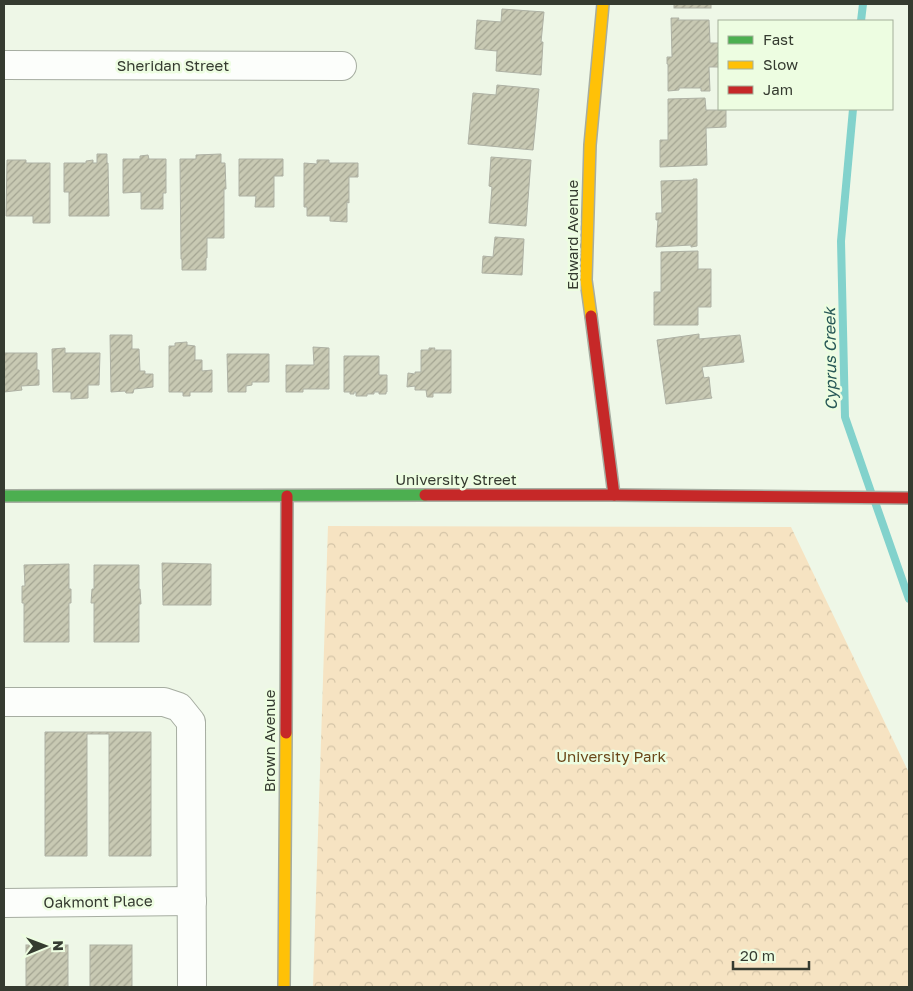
<svg xmlns="http://www.w3.org/2000/svg" width="913" height="991" font-family="'Golos Text',sans-serif">
<defs>
<pattern id="park-crowns" width="20" height="18" patternUnits="userSpaceOnUse" patternTransform="scale(1.25)"><rect width="20" height="18" fill="#f6e3c2"/><path d="M2 6a3 3 0 1 1 6 0M12 15a3 3 0 1 1 6 0" fill="none" stroke="#d4c4a7"/></pattern>
<pattern id="building-hatch" width="6" height="6" patternUnits="userSpaceOnUse" patternTransform="scale(1.25)"><rect width="6" height="6" fill="#c8c9b3"/><path d="M-1 1l2-2M0 6l6-6M5 7l2-2" fill="none" stroke="#a3a492"/></pattern>
</defs>
<rect width="100%" height="100%" fill="#eef7e7"/>
<path fill="url(#park-crowns)" d="M 328,526 L 791,527 L 909,773 L 909,987 L 313,987 Z"/>
<g fill="none" stroke-linecap="round" stroke-linejoin="round">
<g stroke="#82d2cc" stroke-width="8">
<path d="M 861,21 L 863,4"/>
<path d="M 853,109 L 841,241 L 845,417 L 871,492"/>
<path d="M 875,502 L 909,599"/>
</g>
</g>
<g fill="url(#building-hatch)" stroke="#aeb1a4">
<rect x="674" y="4" width="37" height="4"/>
<path d="M 502,9 L 544,12 L 541,42 L 543,42 L 541,75 L 496,71 L 497,51 L 475,49 L 477,20 L 501,22 Z"/>
<path d="M 671,18 L 679,18 L 678,20 L 709,20 L 710,43 L 719,43 L 719,67 L 709,67 L 710,91 L 701,91 L 701,88 L 679,88 L 679,90 L 668,91 L 668,64 L 667,64 L 667,57 L 672,57 Z"/>
<path d="M 497,85 L 539,89 L 533,150 L 468,144 L 473,93 L 496,95 Z"/>
<path d="M 705,98 L 706,110 L 726,110 L 726,127 L 706,128 L 707,165 L 660,167 L 660,140 L 668,140 L 668,99 Z"/>
<path d="M 97,154 L 107,154 L 107,163 L 108,163 L 109,216 L 69,216 L 69,192 L 64,192 L 64,163 L 86,163 L 86,161 L 93,160 L 93,163 L 97,163 Z"/>
<path d="M 221,154 L 221,163 L 225,163 L 226,189 L 224,189 L 224,238 L 207,238 L 207,258 L 206,258 L 206,270 L 182,270 L 182,259 L 181,259 L 180,159 L 196,159 L 196,155 Z"/>
<path d="M 148,155 L 149,159 L 166,159 L 166,193 L 163,193 L 163,209 L 141,209 L 141,192 L 123,193 L 123,159 L 140,159 L 140,156 Z"/>
<path d="M 491,157 L 531,160 L 526,226 L 489,223 L 492,187 L 489,186 Z"/>
<path d="M 239,159 L 283,159 L 283,176 L 274,176 L 274,207 L 255,207 L 256,196 L 239,196 Z"/>
<path d="M 7,160 L 26,160 L 26,163 L 50,163 L 50,223 L 33,223 L 33,216 L 6,216 Z"/>
<path d="M 317,160 L 329,160 L 329,163 L 358,163 L 358,177 L 349,177 L 349,203 L 347,202 L 347,222 L 330,221 L 330,216 L 307,216 L 307,207 L 304,207 L 304,163 L 317,164 Z"/>
<path d="M 693,179 L 697,179 L 697,246 L 691,247 L 691,245 L 656,247 L 658,220 L 656,220 L 656,213 L 662,213 L 661,181 L 693,180 Z"/>
<path d="M 495,237 L 524,239 L 522,275 L 482,273 L 483,256 L 493,257 Z"/>
<path d="M 698,251 L 698,269 L 711,269 L 711,307 L 698,307 L 698,325 L 654,325 L 654,292 L 661,292 L 661,252 Z"/>
<path d="M 699,334 L 699,339 L 740,335 L 744,362 L 702,367 L 704,378 L 709,377 L 711,396 L 712,398 L 666,404 L 657,340 Z"/>
<path d="M 110,335 L 132,335 L 132,349 L 139,349 L 140,371 L 145,371 L 145,374 L 153,374 L 153,387 L 134,389 L 133,393 L 126,393 L 125,391 L 111,392 Z"/>
<path d="M 187,342 L 187,345 L 195,346 L 195,360 L 202,360 L 202,371 L 212,370 L 212,392 L 190,392 L 190,396 L 183,396 L 183,392 L 169,392 L 169,346 L 175,346 L 175,343 Z"/>
<path d="M 313,347 L 329,348 L 329,389 L 303,389 L 303,392 L 286,392 L 286,365 L 314,365 Z"/>
<path d="M 65,348 L 65,353 L 100,353 L 99,385 L 88,385 L 88,398 L 71,399 L 71,392 L 53,392 L 52,349 Z"/>
<path d="M 429,348 L 435,348 L 434,350 L 451,350 L 451,393 L 433,393 L 433,397 L 427,397 L 426,390 L 415,390 L 415,386 L 407,387 L 408,373 L 415,374 L 415,372 L 421,372 L 421,350 L 429,350 Z"/>
<path d="M 4,353 L 37,353 L 37,370 L 39,370 L 39,385 L 21,386 L 22,390 L 4,392 Z"/>
<path d="M 227,354 L 269,354 L 269,382 L 252,382 L 252,385 L 246,386 L 246,392 L 228,392 Z"/>
<path d="M 344,356 L 379,356 L 379,375 L 387,375 L 387,392 L 386,392 L 386,394 L 379,394 L 379,392 L 374,392 L 374,394 L 367,394 L 367,396 L 356,396 L 356,392 L 354,392 L 354,394 L 350,394 L 350,392 L 344,392 Z"/>
<path d="M 162,563 L 211,564 L 211,605 L 163,605 Z"/>
<path d="M 69,564 L 69,589 L 71,589 L 71,603 L 69,603 L 69,642 L 24,642 L 24,603 L 22,603 L 22,586 L 25,586 L 24,565 Z"/>
<path d="M 94,565 L 139,565 L 139,589 L 140,589 L 141,604 L 139,604 L 139,642 L 94,642 L 94,603 L 91,603 L 92,589 L 94,589 Z"/>
<path d="M 45,732 L 151,732 L 151,856 L 109,856 L 109,734 L 87,734 L 87,856 L 45,856 Z"/>
<rect x="26" y="945" width="42" height="42"/>
<rect x="90" y="945" width="42" height="42"/>
</g>
<g fill="none" stroke-linecap="round" stroke-linejoin="round">
<defs>
<g id="street">
<path d="M 4,65 L 342,66"/>
<path d="M 4,702 L 164,702 L 179,707 L 191,722 L 192,987"/>
<path d="M 4,903 L 192,901"/>
</g>
<path id="fast" d="M 4,496 L 425,495"/>
<g id="slow">
<path d="M 591,316 L 586,280 L 590,145 L 603,4"/>
<path d="M 284,987 L 286,733"/>
</g>
<g id="jam">
<path d="M 591,316 L 614,495"/>
<path d="M 425,495 L 614,495 L 909,498"/>
<path d="M 286,733 L 287,496"/>
</g>
</defs>
<use href="#street" stroke="#a6ada1" stroke-width="30"/>
<use href="#fast" stroke="#a6ada1" stroke-width="14"/>
<use href="#slow" stroke="#a6ada1" stroke-width="14"/>
<use href="#jam" stroke="#a6ada1" stroke-width="14"/>
<use href="#street" stroke="#fcfefb" stroke-width="28"/>
<use href="#fast" stroke="#4caf50" stroke-width="11"/>
<use href="#slow" stroke="#ffc107" stroke-width="11"/>
<use href="#jam" stroke="#c62828" stroke-width="11"/>
</g>
<g text-anchor="middle" stroke-width="5" stroke-linejoin="round" paint-order="stroke">
<g font-size="15" fill="#353b30" stroke="#edfde1">
<text x="173" y="71">Sheridan Street</text>
<text transform="translate(573 235) rotate(-90)" y="5">Edward Avenue</text>
<text x="456" y="485">University Street</text>
<text transform="translate(270 741) rotate(-90)" y="5">Brown Avenue</text>
<text transform="translate(98 902) rotate(-1)" y="5">Oakmont Place</text>
</g>
<g font-size="15" fill="#6a4618" stroke="#edfde1">
<text x="611" y="762">University Park</text>
</g>
<g font-size="16" font-style="italic" fill="#285857" stroke="#edfde1">
<text transform="translate(830 359) rotate(-91)" y="6">Cyprus Creek</text>
</g>
</g>
<rect width="913" height="991" fill="none" stroke="#353b30" stroke-width="10"/>
<rect x="718" y="20" width="175" height="90" fill="#edfde1" stroke="#a3af9a"/>
<rect x="728" y="36" width="25" height="8" fill="#4caf50" stroke="#a3af9a"/>
<text x="763" y="45" font-size="15" fill="#353b30">Fast</text>
<rect x="728" y="61" width="25" height="8" fill="#ffc107" stroke="#a3af9a"/>
<text x="763" y="70" font-size="15" fill="#353b30">Slow</text>
<rect x="728" y="86" width="25" height="8" fill="#c62828" stroke="#a3af9a"/>
<text x="763" y="95" font-size="15" fill="#353b30">Jam</text>
<g transform="translate(45 946) rotate(89)" stroke="#edfde1" stroke-width="4" paint-order="stroke">
<path d="M0-4L9 19L0 12L-9 19Z" fill="#353b30"/>
<text y="-8" font-size="14" font-weight="bold" text-anchor="middle" fill="#353b30">N</text>
</g>
<path d="M733 961v8h76v-8" fill="none" stroke="#353b30" stroke-width="2.5"/>
<text x="740" y="961" font-size="15" fill="#353b30" stroke="#edfde1" stroke-width="4" paint-order="stroke">20 m</text>
</svg>
